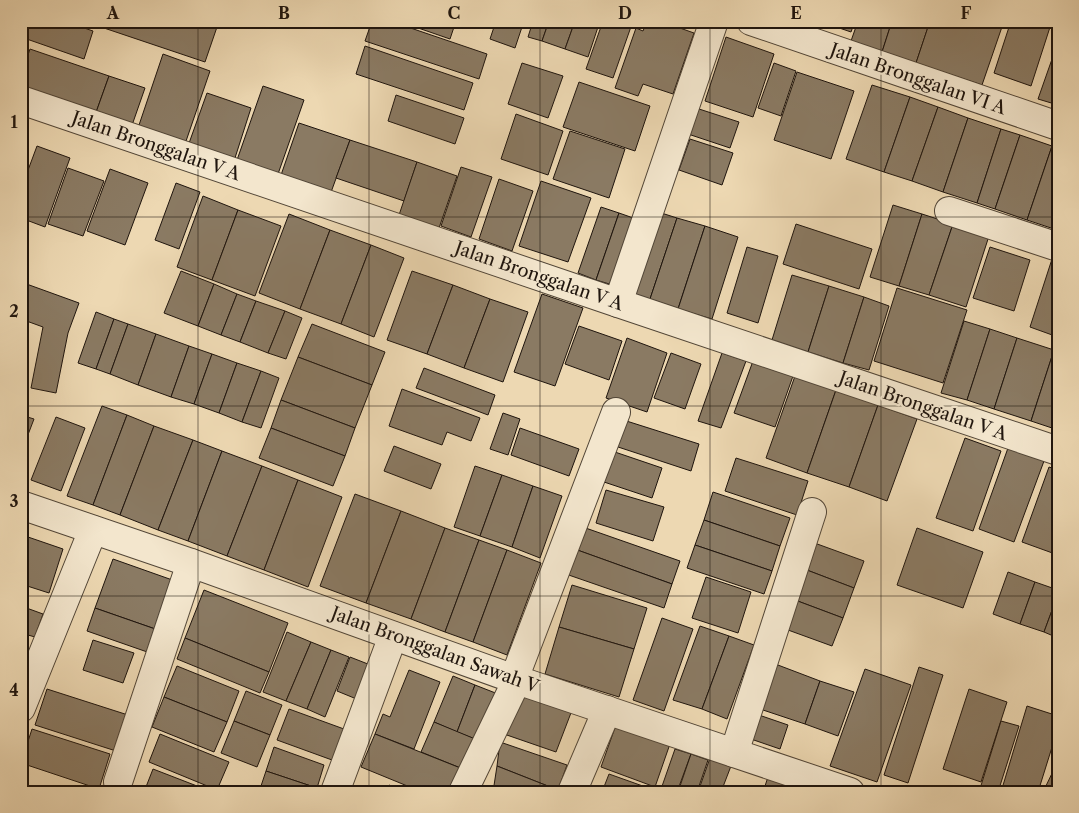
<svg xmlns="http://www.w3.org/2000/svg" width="1079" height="813" font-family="'Libre Caslon Text',serif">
<rect width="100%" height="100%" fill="#edd8b2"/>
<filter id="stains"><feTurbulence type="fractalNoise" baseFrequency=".004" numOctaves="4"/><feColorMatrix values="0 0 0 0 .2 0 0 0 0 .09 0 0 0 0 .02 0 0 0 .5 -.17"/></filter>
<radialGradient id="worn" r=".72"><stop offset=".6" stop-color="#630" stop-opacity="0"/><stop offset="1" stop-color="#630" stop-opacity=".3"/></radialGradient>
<g fill="#8a7a63" stroke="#1f150e">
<path d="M 22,21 L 64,21 L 93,31 L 84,59 L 21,37 Z"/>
<path d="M 99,21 L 200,21 L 217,27 L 205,62 L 98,26 Z"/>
<path d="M 372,21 L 390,21 L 487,54 L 479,79 L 365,41 Z"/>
<path d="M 398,21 L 456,21 L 450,39 Z"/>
<path d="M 496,21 L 524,21 L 515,48 L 490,39 Z"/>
<path d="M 533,21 L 549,21 L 542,41 L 528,37 Z"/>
<path d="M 549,21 L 575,21 L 565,49 L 542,41 Z"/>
<path d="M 575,21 L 600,21 L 588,57 L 565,49 Z"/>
<path d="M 603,21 L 633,21 L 613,78 L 586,69 Z"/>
<path d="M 647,21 L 660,21 L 694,33 L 673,94 L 643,84 L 638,96 L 615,88 L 636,28 L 643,31 Z"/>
<path d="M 819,21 L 855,21 L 851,32 Z"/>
<path d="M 858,21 L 892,21 L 882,52 L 851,41 Z"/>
<path d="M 892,21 L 930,21 L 916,63 L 882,52 Z"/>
<path d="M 930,21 L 1004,21 L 982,85 L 916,63 Z"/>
<path d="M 1011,21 L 1042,21 L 1051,24 L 1031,86 L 994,73 Z"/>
<path d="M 726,37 L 774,54 L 753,117 L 705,101 Z"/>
<path d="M 1058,42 L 1058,105 L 1038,99 Z"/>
<path d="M 365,46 L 473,83 L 464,110 L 356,74 Z"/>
<path d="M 30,49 L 109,76 L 94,118 L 21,94 L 21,76 Z"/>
<path d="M 163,54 L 210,71 L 184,147 L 137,131 Z"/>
<path d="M 522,63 L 563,76 L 548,118 L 508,104 Z"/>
<path d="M 774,63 L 796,71 L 781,116 L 758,108 Z"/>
<path d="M 797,72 L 854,91 L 831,159 L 774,140 Z"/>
<path d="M 109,76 L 145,88 L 130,131 L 94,118 Z"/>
<path d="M 579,82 L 650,106 L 635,151 L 563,127 Z"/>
<path d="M 872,85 L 910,97 L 884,172 L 846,159 Z"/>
<path d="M 263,86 L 304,100 L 278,174 L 237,160 Z"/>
<path d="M 207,93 L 251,108 L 234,161 L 188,146 Z"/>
<path d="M 396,95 L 464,118 L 455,144 L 388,121 Z"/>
<path d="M 910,97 L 938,107 L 912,181 L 884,172 Z"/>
<path d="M 938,107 L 968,118 L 943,192 L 912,181 Z"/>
<path d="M 696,108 L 739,122 L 730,148 L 688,134 Z"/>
<path d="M 516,114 L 563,131 L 548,175 L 501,159 Z"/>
<path d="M 968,118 L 1001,129 L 977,203 L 943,192 Z"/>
<path d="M 299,123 L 350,140 L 330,195 L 280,178 Z"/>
<path d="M 1001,129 L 1020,135 L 995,209 L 977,203 Z"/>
<path d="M 570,131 L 625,149 L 609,198 L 553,179 Z"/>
<path d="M 1020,135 L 1052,146 L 1027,220 L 995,209 Z"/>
<path d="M 690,139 L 733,153 L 722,185 L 679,170 Z"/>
<path d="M 350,140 L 417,162 L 404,201 L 336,178 Z"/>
<path d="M 37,146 L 70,158 L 45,227 L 21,218 L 21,189 Z"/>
<path d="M 1052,146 L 1058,147 L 1058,218 L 1054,229 L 1027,220 Z"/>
<path d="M 417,162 L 457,176 L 439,228 L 399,215 Z"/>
<path d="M 461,167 L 492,177 L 471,237 L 441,226 Z"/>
<path d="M 68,168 L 104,181 L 83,236 L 48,224 Z"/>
<path d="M 110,169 L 148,183 L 125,245 L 87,231 Z"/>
<path d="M 499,179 L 533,191 L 512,251 L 479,239 Z"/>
<path d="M 541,181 L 591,198 L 568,262 L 519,246 Z"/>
<path d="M 176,183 L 200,192 L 179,249 L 155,240 Z"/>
<path d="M 203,196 L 238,210 L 212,280 L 177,267 Z"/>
<path d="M 893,205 L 922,214 L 899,286 L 870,277 Z"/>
<path d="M 601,207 L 619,213 L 596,280 L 578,273 Z"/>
<path d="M 238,210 L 281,226 L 255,296 L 212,280 Z"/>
<path d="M 655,211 L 677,218 L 650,299 L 628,293 Z"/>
<path d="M 619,213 L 639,220 L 616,286 L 596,280 Z"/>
<path d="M 289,214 L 330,230 L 300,309 L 259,293 Z"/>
<path d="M 922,214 L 953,224 L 929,295 L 899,286 Z"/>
<path d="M 677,218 L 705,226 L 678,309 L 650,299 Z"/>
<path d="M 796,224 L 872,249 L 859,289 L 783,264 Z"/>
<path d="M 953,224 L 989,236 L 966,307 L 929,295 Z"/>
<path d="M 705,226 L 738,237 L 712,319 L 678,309 Z"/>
<path d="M 330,230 L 371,245 L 341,324 L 300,309 Z"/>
<path d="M 371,245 L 404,258 L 374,337 L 341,324 Z"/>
<path d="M 747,247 L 778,256 L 758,323 L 727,313 Z"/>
<path d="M 990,247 L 1030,260 L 1014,311 L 973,298 Z"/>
<path d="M 1052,259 L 1058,261 L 1058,326 L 1055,336 L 1030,327 Z"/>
<path d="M 181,271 L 214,284 L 198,326 L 164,313 Z"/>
<path d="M 412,271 L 453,285 L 427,354 L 387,340 Z"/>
<path d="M 792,275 L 829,286 L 808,352 L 772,340 Z"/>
<path d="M 21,282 L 79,303 L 68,333 L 56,393 L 31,388 L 43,327 L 21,319 Z"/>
<path d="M 214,284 L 237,294 L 221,335 L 198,326 Z"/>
<path d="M 453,285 L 490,299 L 464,368 L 427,354 Z"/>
<path d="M 829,286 L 864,297 L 843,363 L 808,352 Z"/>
<path d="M 897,288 L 967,310 L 943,383 L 874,361 Z"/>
<path d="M 237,294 L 256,301 L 240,342 L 221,335 Z"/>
<path d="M 542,294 L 583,308 L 555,386 L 514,372 Z"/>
<path d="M 864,297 L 889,306 L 869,370 L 843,363 Z"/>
<path d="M 490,299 L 528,312 L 503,382 L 464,368 Z"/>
<path d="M 256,301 L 285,311 L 268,353 L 240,342 Z"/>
<path d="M 285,311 L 302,318 L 286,359 L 268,353 Z"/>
<path d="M 96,312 L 114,319 L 96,369 L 78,363 Z"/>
<path d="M 114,319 L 128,324 L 110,374 L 96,369 Z"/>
<path d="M 964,321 L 990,329 L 967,400 L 941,393 Z"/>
<path d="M 128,324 L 156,334 L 138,385 L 110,374 Z"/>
<path d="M 312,324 L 385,352 L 372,385 L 298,357 Z"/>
<path d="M 579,326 L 622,341 L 609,380 L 565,364 Z"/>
<path d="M 990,329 L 1017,338 L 994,409 L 967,400 Z"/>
<path d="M 156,334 L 189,346 L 171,397 L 138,385 Z"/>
<path d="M 627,338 L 667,353 L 647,412 L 606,398 Z"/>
<path d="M 1017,338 L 1054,350 L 1031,421 L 994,409 Z"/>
<path d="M 189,346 L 212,354 L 194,404 L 171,397 Z"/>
<path d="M 1054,350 L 1058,351 L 1058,430 L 1031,421 Z"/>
<path d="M 671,353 L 701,364 L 685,409 L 654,398 Z"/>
<path d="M 722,353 L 746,361 L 721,428 L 698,421 Z"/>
<path d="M 212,354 L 237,363 L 219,413 L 194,404 Z"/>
<path d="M 298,357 L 372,385 L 355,428 L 281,400 Z"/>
<path d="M 753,361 L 793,376 L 775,427 L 734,413 Z"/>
<path d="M 237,363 L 261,371 L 242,422 L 219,413 Z"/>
<path d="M 424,368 L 495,395 L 488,415 L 416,388 Z"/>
<path d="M 261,371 L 279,378 L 261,428 L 242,422 Z"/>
<path d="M 795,376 L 836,390 L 807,473 L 766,458 Z"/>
<path d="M 402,389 L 480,418 L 471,441 L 447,432 L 442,445 L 389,426 Z"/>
<path d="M 836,390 L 878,405 L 849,487 L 807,473 Z"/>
<path d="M 21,392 L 28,395 L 21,410 Z"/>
<path d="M 281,400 L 355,428 L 345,456 L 271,428 Z"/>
<path d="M 878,405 L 917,419 L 887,501 L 849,487 Z"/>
<path d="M 102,406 L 127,415 L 93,505 L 67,496 Z"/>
<path d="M 503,413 L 520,419 L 508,455 L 490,449 Z"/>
<path d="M 21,415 L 34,419 L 21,453 Z"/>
<path d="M 127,415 L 154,426 L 120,515 L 93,505 Z"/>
<path d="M 56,417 L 85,428 L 61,491 L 31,480 Z"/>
<path d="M 617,418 L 699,444 L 691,471 L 609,444 Z"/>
<path d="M 154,426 L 193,440 L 158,530 L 120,515 Z"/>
<path d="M 271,428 L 345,456 L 333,486 L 259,458 Z"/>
<path d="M 520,428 L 579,449 L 569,476 L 511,455 Z"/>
<path d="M 965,438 L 1001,451 L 973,531 L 936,518 Z"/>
<path d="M 193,440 L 222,451 L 188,541 L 158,530 Z"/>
<path d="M 394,446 L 441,464 L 431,489 L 384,471 Z"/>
<path d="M 1008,448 L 1044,461 L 1014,542 L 979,529 Z"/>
<path d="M 606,449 L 662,468 L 652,498 L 595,479 Z"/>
<path d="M 222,451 L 262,466 L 227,556 L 188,541 Z"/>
<path d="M 736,458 L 808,481 L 797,515 L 725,491 Z"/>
<path d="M 262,466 L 298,480 L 264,570 L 227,556 Z"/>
<path d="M 475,466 L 502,475 L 480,536 L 454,527 Z"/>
<path d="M 1049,467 L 1058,470 L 1058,555 L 1022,542 Z"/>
<path d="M 502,475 L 533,486 L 512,547 L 480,536 Z"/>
<path d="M 298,480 L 342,497 L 308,587 L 264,570 Z"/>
<path d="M 533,486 L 562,496 L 540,558 L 512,547 Z"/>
<path d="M 606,490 L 664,507 L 653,541 L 596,523 Z"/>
<path d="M 713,492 L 790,518 L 780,546 L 704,520 Z"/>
<path d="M 355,494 L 401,511 L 366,603 L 320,586 Z"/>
<path d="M 401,511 L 445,528 L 411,619 L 366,603 Z"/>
<path d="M 704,520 L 780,546 L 772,571 L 695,545 Z"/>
<path d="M 577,525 L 680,561 L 672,584 L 569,547 Z"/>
<path d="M 445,528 L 479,540 L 445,632 L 411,619 Z"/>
<path d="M 917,528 L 983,552 L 963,608 L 897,585 Z"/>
<path d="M 28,537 L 63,549 L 49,593 L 21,584 L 21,556 Z"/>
<path d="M 479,540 L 507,550 L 473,642 L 445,632 Z"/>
<path d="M 809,541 L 864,561 L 854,588 L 799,567 Z"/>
<path d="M 695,545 L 772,571 L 764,594 L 687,568 Z"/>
<path d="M 569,547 L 672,584 L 664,608 L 560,572 Z"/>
<path d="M 507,550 L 541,563 L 507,655 L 473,642 Z"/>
<path d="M 113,559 L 178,582 L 161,631 L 95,608 Z"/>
<path d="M 799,567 L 854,588 L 843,618 L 787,597 Z"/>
<path d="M 1008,572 L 1035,582 L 1020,624 L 993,614 Z"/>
<path d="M 706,577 L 751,592 L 738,633 L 692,618 Z"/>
<path d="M 1035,582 L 1058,590 L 1058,594 L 1044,632 L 1020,624 Z"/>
<path d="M 572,585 L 647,608 L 634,649 L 559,627 Z"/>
<path d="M 204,590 L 288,623 L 269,672 L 185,638 Z"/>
<path d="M 1058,594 L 1058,638 L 1044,632 Z"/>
<path d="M 787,597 L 843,618 L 832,646 L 777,626 Z"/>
<path d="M 21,606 L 43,614 L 35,637 L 21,633 Z"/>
<path d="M 95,608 L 161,631 L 153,654 L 87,631 Z"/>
<path d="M 662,618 L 693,629 L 664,711 L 633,700 Z"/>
<path d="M 700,626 L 729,636 L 702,709 L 673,700 Z"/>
<path d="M 559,627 L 634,649 L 619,697 L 545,674 Z"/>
<path d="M 287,632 L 311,642 L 286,701 L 263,692 Z"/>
<path d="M 729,636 L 754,645 L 727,719 L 702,709 Z"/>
<path d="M 185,638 L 269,672 L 260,693 L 177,659 Z"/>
<path d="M 93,640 L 134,653 L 123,683 L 83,670 Z"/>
<path d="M 311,642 L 331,650 L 307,709 L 286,701 Z"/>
<path d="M 331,650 L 349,657 L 325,717 L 307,709 Z"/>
<path d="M 21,654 L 29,657 L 21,679 Z"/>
<path d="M 350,657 L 373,666 L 359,700 L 337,691 Z"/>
<path d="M 770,662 L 820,681 L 805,724 L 754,707 Z"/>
<path d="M 177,666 L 239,691 L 227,722 L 164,697 Z"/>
<path d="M 919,667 L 943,675 L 908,783 L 884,775 Z"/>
<path d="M 865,669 L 911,685 L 877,782 L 830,766 Z"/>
<path d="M 409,670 L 440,682 L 414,749 L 375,734 L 383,714 L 390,717 Z"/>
<path d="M 453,676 L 475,685 L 457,732 L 434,722 Z"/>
<path d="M 820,681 L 854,692 L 838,736 L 805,724 Z"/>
<path d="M 475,685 L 498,694 L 480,741 L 457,732 Z"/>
<path d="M 518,685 L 574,705 L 556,752 L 501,733 Z"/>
<path d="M 47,689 L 128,715 L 116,751 L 35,725 Z"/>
<path d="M 969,689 L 1007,702 L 981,782 L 943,769 Z"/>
<path d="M 246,691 L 282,705 L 270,735 L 234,721 Z"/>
<path d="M 164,697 L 227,722 L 214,752 L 152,727 Z"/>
<path d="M 1027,706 L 1058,716 L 1058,728 L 1038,792 L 1001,792 Z"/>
<path d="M 289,709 L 355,733 L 343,764 L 277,740 Z"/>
<path d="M 753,713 L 788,725 L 780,749 L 745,737 Z"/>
<path d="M 234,721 L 270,735 L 257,767 L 221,753 Z"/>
<path d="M 1001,721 L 1019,726 L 998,792 L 979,792 Z"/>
<path d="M 434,722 L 480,741 L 468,771 L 421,752 Z"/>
<path d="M 617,722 L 671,741 L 655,787 L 601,767 Z"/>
<path d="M 32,729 L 110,754 L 99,789 L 21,763 Z"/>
<path d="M 160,734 L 229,762 L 217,790 L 149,762 Z"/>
<path d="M 375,734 L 468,771 L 459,792 L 422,792 L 361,767 Z"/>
<path d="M 500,742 L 567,765 L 558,790 L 497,766 Z"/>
<path d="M 274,747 L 324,765 L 317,788 L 266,771 Z"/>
<path d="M 675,749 L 691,754 L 677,792 L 660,792 Z"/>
<path d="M 691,754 L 708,760 L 697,792 L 678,792 Z"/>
<path d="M 710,758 L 731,766 L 721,792 L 698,792 Z"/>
<path d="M 1058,761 L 1058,792 L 1043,792 Z"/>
<path d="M 497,766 L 558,790 L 557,792 L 493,792 Z"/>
<path d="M 153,769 L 197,786 L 194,792 L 144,792 Z"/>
<path d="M 266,771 L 317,788 L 315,792 L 259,792 Z"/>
<path d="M 609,774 L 654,790 L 654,792 L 602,792 Z"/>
<path d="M 768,777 L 785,782 L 781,792 L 763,792 Z"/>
<path d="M 788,783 L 805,789 L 804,792 L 785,792 Z"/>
<path d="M 389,785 L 405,792 L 386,792 Z"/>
</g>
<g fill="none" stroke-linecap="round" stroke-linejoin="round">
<defs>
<g id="street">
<path d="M 751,21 L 1058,126"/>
<path d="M 21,100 L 618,303 L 1058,451"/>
<path d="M 949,211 L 1058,247"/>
<path d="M 618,303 L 714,21"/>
<path d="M 21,505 L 191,563 L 517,680 L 850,792"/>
<path d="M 514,679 L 616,412"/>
<path d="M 21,708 L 93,530"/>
<path d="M 734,753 L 812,512"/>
<path d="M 118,782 L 191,563"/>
<path d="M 335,792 L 393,636"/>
<path d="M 463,792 L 517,680"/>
<path d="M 572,792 L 607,710"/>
</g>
</defs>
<use href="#street" stroke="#524637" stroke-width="30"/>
<use href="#street" stroke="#f3e6cd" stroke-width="28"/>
</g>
<path fill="none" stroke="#1f150e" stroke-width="1" stroke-opacity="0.55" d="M 198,21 L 198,792M 369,21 L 369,792M 540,21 L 540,792M 710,21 L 710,792M 881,21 L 881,792M 21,217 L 1058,217M 21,406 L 1058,406M 21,596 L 1058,596"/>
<g text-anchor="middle" stroke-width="4.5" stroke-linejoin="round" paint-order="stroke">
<g font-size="18" fill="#1f150e" stroke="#f3e6cd">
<text transform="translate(918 79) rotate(19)" y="6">Jalan Bronggalan VI A</text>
<text transform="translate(156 146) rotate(19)" y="6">Jalan Bronggalan V A</text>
<text transform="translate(539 276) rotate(19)" y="6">Jalan Bronggalan V A</text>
<text transform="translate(923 406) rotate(19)" y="6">Jalan Bronggalan V A</text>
<text transform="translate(435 650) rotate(20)" y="6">Jalan Bronggalan Sawah V</text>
</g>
</g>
<rect width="1079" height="813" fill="none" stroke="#edd8b2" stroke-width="55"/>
<rect x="28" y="28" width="1024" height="758" fill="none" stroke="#1f150e" stroke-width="2"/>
<g font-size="16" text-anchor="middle" font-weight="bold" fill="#1f150e">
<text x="113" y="19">A</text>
<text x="284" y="19">B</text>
<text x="454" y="19">C</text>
<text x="625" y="19">D</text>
<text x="796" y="19">E</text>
<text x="966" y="19">F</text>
<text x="14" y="128">1</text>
<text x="14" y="317">2</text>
<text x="14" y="507">3</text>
<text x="14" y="696">4</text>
</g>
<rect width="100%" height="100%" filter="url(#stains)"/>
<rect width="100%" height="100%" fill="url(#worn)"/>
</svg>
